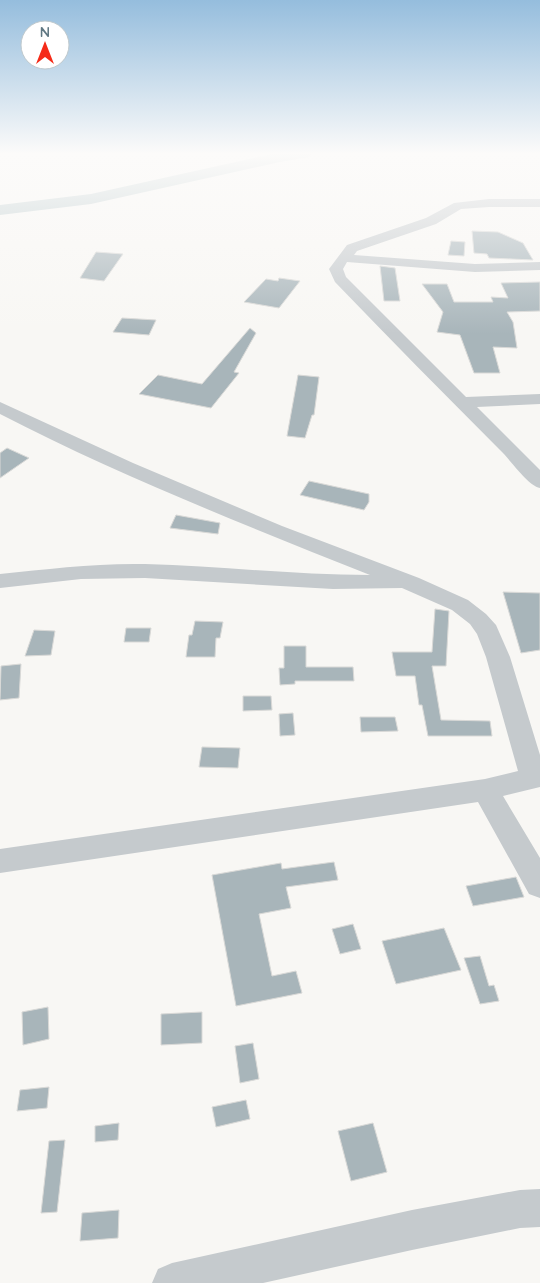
<svg xmlns="http://www.w3.org/2000/svg" width="540" height="1283" font-family="Quicksand,sans-serif">
<rect width="100%" height="100%" fill="#f8f7f4"/>
<g fill="none" stroke-linecap="round" stroke-linejoin="round">
<path fill="#bacacc" fill-rule="evenodd" d="M 272,154 L 311,154 L 309,157 L 280,162 L 91,204 L 0,215 L 0,205 L 91,194 Z"/>
</g>
<g fill="#a8b5ba" stroke="#d9d9d7">
<path d="M 472,231 L 498,232 L 523,243 L 533,260 L 489,258 L 487,254 L 474,253 Z"/>
<path d="M 451,241 L 465,242 L 464,256 L 448,255 Z"/>
<path d="M 96,252 L 123,254 L 104,281 L 80,278 Z"/>
<path d="M 380,266 L 395,268 L 400,301 L 384,301 Z"/>
<path d="M 279,278 L 300,281 L 279,308 L 244,302 L 266,279 L 278,281 Z"/>
<path d="M 540,282 L 540,311 L 507,312 L 513,322 L 517,348 L 493,347 L 500,373 L 474,373 L 460,335 L 437,332 L 443,312 L 422,284 L 447,284 L 454,302 L 493,302 L 491,297 L 508,298 L 501,283 Z"/>
<path d="M 122,318 L 156,320 L 149,335 L 113,332 Z"/>
<path d="M 250,328 L 256,333 L 234,372 L 239,373 L 211,408 L 139,394 L 158,375 L 202,384 Z"/>
<path d="M 298,375 L 319,377 L 314,415 L 312,415 L 305,438 L 287,436 Z"/>
<path d="M 7,448 L 29,458 L 0,478 L 0,453 Z"/>
<path d="M 309,481 L 369,494 L 369,502 L 364,510 L 300,495 Z"/>
<path d="M 176,515 L 220,523 L 218,534 L 170,528 Z"/>
<path d="M 503,592 L 540,593 L 540,650 L 521,653 Z"/>
<path d="M 435,609 L 449,611 L 446,666 L 432,666 L 441,720 L 490,721 L 492,736 L 428,736 L 422,705 L 419,705 L 415,676 L 396,676 L 392,652 L 432,652 Z"/>
<path d="M 195,621 L 223,622 L 220,638 L 216,638 L 215,657 L 186,657 L 189,635 L 192,635 Z"/>
<path d="M 126,628 L 151,628 L 149,642 L 124,642 Z"/>
<path d="M 34,630 L 55,631 L 51,655 L 25,656 Z"/>
<path d="M 284,646 L 306,646 L 306,667 L 353,667 L 354,681 L 295,681 L 295,684 L 280,685 L 279,668 L 284,668 Z"/>
<path d="M 21,664 L 19,698 L 0,700 L 1,666 Z"/>
<path d="M 243,696 L 271,696 L 272,710 L 243,711 Z"/>
<path d="M 293,713 L 295,735 L 280,736 L 279,714 Z"/>
<path d="M 360,717 L 395,717 L 398,731 L 361,732 Z"/>
<path d="M 202,747 L 240,748 L 238,768 L 199,767 Z"/>
<path d="M 334,862 L 338,880 L 286,887 L 291,908 L 259,914 L 272,976 L 296,971 L 302,993 L 236,1006 L 212,875 L 281,863 L 282,869 Z"/>
<path d="M 516,877 L 524,897 L 473,906 L 466,886 Z"/>
<path d="M 353,924 L 361,949 L 340,954 L 332,929 Z"/>
<path d="M 444,928 L 461,970 L 396,984 L 382,941 Z"/>
<path d="M 480,956 L 489,986 L 494,985 L 499,1001 L 480,1004 L 464,958 Z"/>
<path d="M 48,1007 L 49,1039 L 23,1045 L 22,1012 Z"/>
<path d="M 202,1012 L 202,1043 L 161,1045 L 161,1014 Z"/>
<path d="M 253,1043 L 259,1079 L 240,1083 L 235,1046 Z"/>
<path d="M 49,1087 L 47,1108 L 17,1111 L 20,1090 Z"/>
<path d="M 246,1100 L 250,1119 L 216,1127 L 212,1107 Z"/>
<path d="M 119,1123 L 118,1140 L 95,1142 L 95,1126 Z"/>
<path d="M 373,1123 L 387,1172 L 351,1181 L 338,1131 Z"/>
<path d="M 65,1140 L 57,1212 L 41,1213 L 49,1141 Z"/>
<path d="M 119,1210 L 118,1238 L 80,1241 L 82,1213 Z"/>
</g>
<g fill="none" stroke-linecap="round" stroke-linejoin="round">
<g fill="#c5cacd" fill-rule="evenodd">
<path d="M 489,199 L 540,199 L 540,207 L 489,207 L 461,209 L 436,224 L 357,251 L 354,255 L 475,264 L 540,262 L 540,270 L 475,272 L 347,262 L 343,269 L 346,277 L 466,397 L 540,394 L 540,404 L 477,407 L 540,470 L 540,488 C 527,485 510,459 499,449 C 444,394 389,338 335,282 L 329,269 L 347,245 L 426,218 L 454,203 Z"/>
<path d="M 0,402 L 133,463 L 282,526 L 419,578 L 468,600 L 486,614 L 496,625 L 510,657 L 540,755 L 540,787 L 503,796 L 540,858 L 540,898 L 529,894 L 478,802 L 0,873 L 0,849 L 485,779 L 518,771 L 486,657 L 477,634 L 470,624 L 452,610 L 402,588 L 333,589 L 145,578 L 81,579 L 0,588 L 0,574 C 48,569 96,563 145,564 C 220,566 295,575 370,575 C 245,525 120,476 0,414 Z"/>
<path d="M 540,1189 L 540,1227 L 520,1228 L 412,1250 L 263,1283 L 152,1283 L 158,1269 L 172,1263 L 412,1210 L 520,1190 Z"/>
</g>
</g>
<linearGradient id="sky" x2="0" y2="1"><stop stop-color="#95bddd"/><stop offset="0.46" stop-color="#fcfbfa"/><stop offset="1" stop-color="#fcfbfa" stop-opacity="0"/></linearGradient>
<rect width="540" height="334" fill="url(#sky)"/>
<g transform="translate(45 45)"><circle r="24" fill="#ffffff" stroke="#bfc9cd"/>
<path d="M0-4L9 19L0 12L-9 19Z" fill="#f52b18"/>
<text y="-8" font-size="14" font-weight="bold" text-anchor="middle" fill="#607883">N</text>
</g>
</svg>
